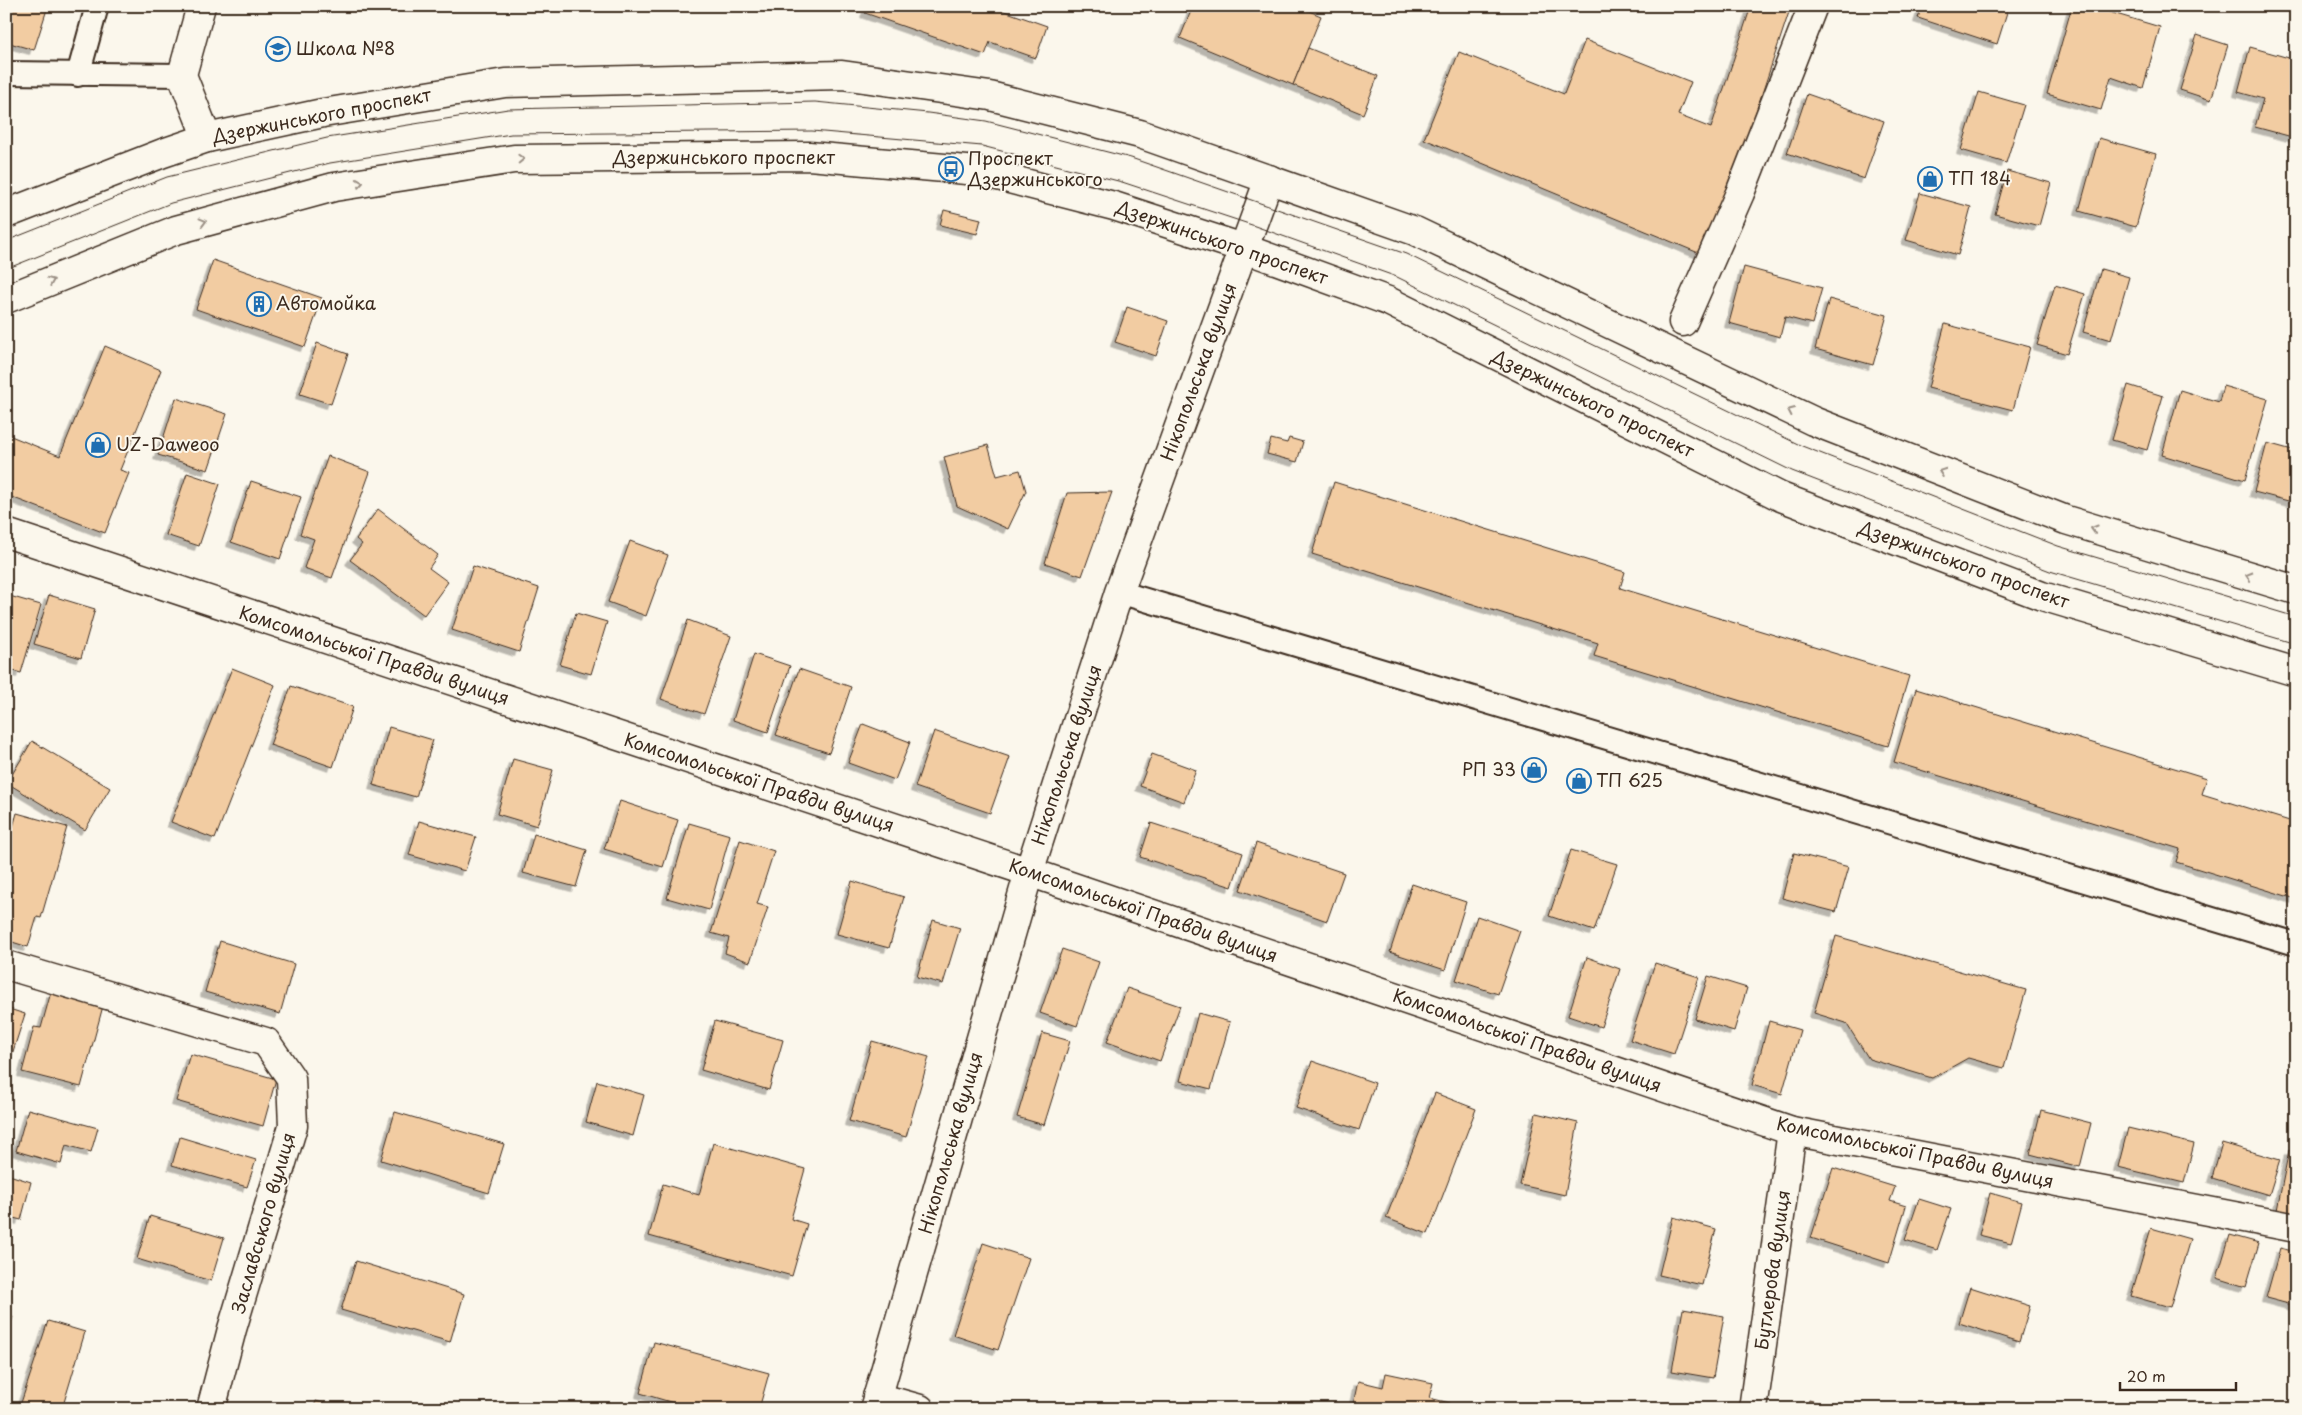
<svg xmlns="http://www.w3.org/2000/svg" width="2302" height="1415" font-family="'Playpen Sans',sans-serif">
<defs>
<filter id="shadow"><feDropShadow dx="-4.5" dy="4.5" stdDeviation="0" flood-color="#0004"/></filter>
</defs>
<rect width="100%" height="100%" fill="#fbf7ec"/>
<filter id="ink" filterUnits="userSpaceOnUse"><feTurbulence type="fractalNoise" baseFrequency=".02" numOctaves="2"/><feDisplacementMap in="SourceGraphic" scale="10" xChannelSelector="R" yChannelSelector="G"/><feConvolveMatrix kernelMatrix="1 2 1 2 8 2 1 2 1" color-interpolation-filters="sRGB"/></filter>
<g filter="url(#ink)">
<g fill="#f2cca2" stroke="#3b2a1e" filter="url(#shadow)">
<path d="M 6,6 L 48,6 L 34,50 L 6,42 Z"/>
<path d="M 868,6 L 990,6 L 1047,26 L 1036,58 L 990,42 L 985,55 L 865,13 Z"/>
<path d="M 1193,6 L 1297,6 L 1321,16 L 1293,85 L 1180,38 Z"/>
<path d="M 1751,6 L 1791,6 L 1746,142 L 1701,254 L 1424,139 L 1459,52 L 1564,94 L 1585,40 L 1691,82 L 1678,115 L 1711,128 Z"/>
<path d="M 1922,6 L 2009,6 L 1997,44 L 1918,18 Z"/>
<path d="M 2072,6 L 2089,6 L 2160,27 L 2143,88 L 2111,77 L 2101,110 L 2047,94 Z"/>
<path d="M 2197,35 L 2228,45 L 2211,100 L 2180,90 Z"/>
<path d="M 2250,47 L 2296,60 L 2296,138 L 2255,127 L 2263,99 L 2238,92 Z"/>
<path d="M 1308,48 L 1378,76 L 1363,114 L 1293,85 Z"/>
<path d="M 1979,92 L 2024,105 L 2006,163 L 1961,150 Z"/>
<path d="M 1807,94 L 1884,121 L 1864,179 L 1787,153 Z"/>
<path d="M 2099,138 L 2156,154 L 2136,227 L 2079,211 Z"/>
<path d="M 2007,171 L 2051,183 L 2039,226 L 1995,214 Z"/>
<path d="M 1920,193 L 1971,207 L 1958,255 L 1906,240 Z"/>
<path d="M 944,210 L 981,219 L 977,234 L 940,225 Z"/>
<path d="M 213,260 L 322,298 L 305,347 L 196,309 Z"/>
<path d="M 1744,267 L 1822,288 L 1812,324 L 1785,317 L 1780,337 L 1729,323 Z"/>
<path d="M 2101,269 L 2129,277 L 2111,340 L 2083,332 Z"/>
<path d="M 2055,285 L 2085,294 L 2067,354 L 2037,345 Z"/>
<path d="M 1829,299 L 1887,315 L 1873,365 L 1815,349 Z"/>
<path d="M 1127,307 L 1168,321 L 1156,356 L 1115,342 Z"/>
<path d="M 1945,324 L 2030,347 L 2013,410 L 1928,388 Z"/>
<path d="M 317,343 L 348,354 L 331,404 L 300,394 Z"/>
<path d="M 105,346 L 161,370 L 120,470 L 129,473 L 105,533 L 6,495 L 6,434 L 60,456 Z"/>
<path d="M 2128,385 L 2163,396 L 2147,450 L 2112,440 Z"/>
<path d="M 2223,386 L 2268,399 L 2245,480 L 2162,455 L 2180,390 L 2219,402 Z"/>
<path d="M 176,398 L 227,414 L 208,470 L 158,455 Z"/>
<path d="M 1289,438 L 1303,442 L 1297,462 L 1267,454 L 1271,439 L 1287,443 Z"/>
<path d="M 2267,443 L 2296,451 L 2296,503 L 2254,492 Z"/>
<path d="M 988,445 L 997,476 L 1020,470 L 1026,491 L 1008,529 L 957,506 L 944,457 Z"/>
<path d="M 328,456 L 370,472 L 332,578 L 304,568 L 314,539 L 300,534 Z"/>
<path d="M 187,473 L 220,484 L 199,546 L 166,535 Z"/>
<path d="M 251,481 L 301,497 L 280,559 L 231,542 Z"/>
<path d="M 1334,482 L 1625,572 L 1620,588 L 1909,676 L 1888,746 L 1594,656 L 1598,643 L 1312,554 Z"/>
<path d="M 1112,492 L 1082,576 L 1045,563 L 1067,493 Z"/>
<path d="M 378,509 L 438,555 L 429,568 L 448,582 L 424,615 L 350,560 L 362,544 L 356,539 Z"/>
<path d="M 630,541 L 668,555 L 646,616 L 608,602 Z"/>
<path d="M 473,566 L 539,588 L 519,652 L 452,630 Z"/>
<path d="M 6,595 L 41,605 L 21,673 L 6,669 Z"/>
<path d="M 49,595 L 95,609 L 81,658 L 34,644 Z"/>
<path d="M 576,613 L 607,622 L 591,674 L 560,665 Z"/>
<path d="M 688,620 L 731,636 L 704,714 L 661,699 Z"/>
<path d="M 754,654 L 790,666 L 768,732 L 733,720 Z"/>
<path d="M 232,668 L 275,685 L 215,839 L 171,822 Z"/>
<path d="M 799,669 L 851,687 L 829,753 L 776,735 Z"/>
<path d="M 291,686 L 353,707 L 333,767 L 270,745 Z"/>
<path d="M 1916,689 L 2207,778 L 2202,794 L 2296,823 L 2296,899 L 2176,862 L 2180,849 L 1894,762 Z"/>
<path d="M 863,724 L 910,742 L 895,780 L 848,763 Z"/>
<path d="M 389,727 L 433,740 L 416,797 L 373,785 Z"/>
<path d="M 934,731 L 1010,757 L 990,813 L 915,787 Z"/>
<path d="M 32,741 L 110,788 L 85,830 L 7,783 Z"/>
<path d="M 1152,754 L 1196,770 L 1184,802 L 1140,786 Z"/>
<path d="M 513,759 L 553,770 L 537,826 L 497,814 Z"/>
<path d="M 620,801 L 678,820 L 663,867 L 604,849 Z"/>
<path d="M 17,813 L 67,827 L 41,918 L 37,917 L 28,947 L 6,940 L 6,851 Z"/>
<path d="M 419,821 L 476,837 L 465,871 L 409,855 Z"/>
<path d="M 689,823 L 730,835 L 709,910 L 667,898 Z"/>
<path d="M 1151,823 L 1243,853 L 1232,887 L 1140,857 Z"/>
<path d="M 534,834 L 587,850 L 576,887 L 523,873 Z"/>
<path d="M 740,840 L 774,851 L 757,904 L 768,907 L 750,962 L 725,953 L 729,938 L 711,933 Z"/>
<path d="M 1256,843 L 1344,873 L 1327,921 L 1240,890 Z"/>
<path d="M 1571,850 L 1617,864 L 1594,931 L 1549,916 Z"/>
<path d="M 1794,853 L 1849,867 L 1836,912 L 1782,898 Z"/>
<path d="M 852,881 L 904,897 L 889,948 L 837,934 Z"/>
<path d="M 1412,884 L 1466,902 L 1445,970 L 1390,952 Z"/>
<path d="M 1477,916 L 1520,931 L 1498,994 L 1456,980 Z"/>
<path d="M 933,920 L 960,928 L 943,984 L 917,977 Z"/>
<path d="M 1836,936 L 2026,990 L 2004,1068 L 1968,1058 L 1932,1078 L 1869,1059 L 1846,1023 L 1814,1013 Z"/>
<path d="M 220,941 L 294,964 L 280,1014 L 205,992 Z"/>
<path d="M 1062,949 L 1099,962 L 1077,1026 L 1040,1013 Z"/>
<path d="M 1587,957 L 1620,969 L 1601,1027 L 1568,1016 Z"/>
<path d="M 1655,963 L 1699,977 L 1674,1054 L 1630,1040 Z"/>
<path d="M 1708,976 L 1747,988 L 1734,1031 L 1695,1019 Z"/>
<path d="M 1127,988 L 1180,1006 L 1160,1061 L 1107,1042 Z"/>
<path d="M 51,992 L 103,1006 L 81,1087 L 22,1072 L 34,1027 L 41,1028 Z"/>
<path d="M 6,1008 L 25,1014 L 8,1067 L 6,1067 Z"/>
<path d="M 1198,1013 L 1230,1022 L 1211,1089 L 1180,1081 Z"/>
<path d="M 715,1021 L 783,1040 L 769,1090 L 701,1070 Z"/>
<path d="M 1769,1021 L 1800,1030 L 1782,1094 L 1752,1085 Z"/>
<path d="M 1042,1033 L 1070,1041 L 1044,1125 L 1017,1117 Z"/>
<path d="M 872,1041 L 929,1057 L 906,1137 L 849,1121 Z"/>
<path d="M 190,1054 L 276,1079 L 263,1126 L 176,1101 Z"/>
<path d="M 1312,1061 L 1375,1083 L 1359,1130 L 1296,1108 Z"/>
<path d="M 597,1081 L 644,1095 L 633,1136 L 586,1122 Z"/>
<path d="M 1435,1093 L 1476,1109 L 1428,1234 L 1386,1218 Z"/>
<path d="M 28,1109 L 98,1128 L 91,1152 L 66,1145 L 61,1164 L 16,1151 Z"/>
<path d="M 2041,1110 L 2091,1123 L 2080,1167 L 2030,1154 Z"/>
<path d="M 395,1112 L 504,1144 L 489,1193 L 381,1160 Z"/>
<path d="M 1536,1113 L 1578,1123 L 1565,1195 L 1520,1185 Z"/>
<path d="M 2128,1128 L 2194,1144 L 2184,1183 L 2118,1167 Z"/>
<path d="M 180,1137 L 256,1160 L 247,1187 L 172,1165 Z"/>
<path d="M 713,1143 L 805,1169 L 791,1219 L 807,1224 L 792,1276 L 649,1236 L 663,1184 L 699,1195 Z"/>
<path d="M 2222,1143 L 2280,1160 L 2269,1195 L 2212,1178 Z"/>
<path d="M 2289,1150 L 2296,1152 L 2296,1213 L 2277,1210 Z"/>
<path d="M 1833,1168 L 1895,1187 L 1890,1201 L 1906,1206 L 1889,1263 L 1811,1238 Z"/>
<path d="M 6,1174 L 31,1182 L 21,1220 L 6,1216 Z"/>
<path d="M 1990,1193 L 2022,1202 L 2011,1243 L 1979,1235 Z"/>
<path d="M 1919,1199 L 1951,1209 L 1937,1250 L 1905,1240 Z"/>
<path d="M 150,1216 L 224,1238 L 211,1281 L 137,1259 Z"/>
<path d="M 1673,1217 L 1716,1229 L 1702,1285 L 1659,1275 Z"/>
<path d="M 2151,1228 L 2190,1239 L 2170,1307 L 2131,1296 Z"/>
<path d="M 2230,1235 L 2259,1243 L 2246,1287 L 2217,1278 Z"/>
<path d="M 983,1243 L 1029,1258 L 998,1350 L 953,1335 Z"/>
<path d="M 2280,1248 L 2296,1252 L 2296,1306 L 2266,1298 Z"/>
<path d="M 356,1261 L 464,1294 L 450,1342 L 341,1310 Z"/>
<path d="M 1970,1287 L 2030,1306 L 2019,1342 L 1959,1323 Z"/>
<path d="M 1683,1309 L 1724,1316 L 1713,1378 L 1672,1371 Z"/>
<path d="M 6,1315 L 13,1317 L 6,1339 Z"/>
<path d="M 48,1321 L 85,1332 L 62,1409 L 19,1409 Z"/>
<path d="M 654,1342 L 769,1373 L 759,1409 L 694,1409 L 640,1393 Z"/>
<path d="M 1386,1373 L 1433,1383 L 1429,1398 L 1450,1403 L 1449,1409 L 1352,1409 L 1358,1381 L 1383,1387 Z"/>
<path d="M 1809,1400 L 1841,1409 L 1806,1409 Z"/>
<path d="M 316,1401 L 341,1409 L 313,1409 Z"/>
</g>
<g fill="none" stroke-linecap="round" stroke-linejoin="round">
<defs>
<g id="lane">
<path d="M 6,73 L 182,75"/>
<path d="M 78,75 L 97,6"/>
<path d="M 1119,592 L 2296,944"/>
</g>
<g id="street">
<path d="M 201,6 L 182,75 L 207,138"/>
<path d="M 1683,322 L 1740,193 L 1813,6"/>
<path d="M 6,533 L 1029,872 L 1792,1131 L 2296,1228"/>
<path d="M 6,965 L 266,1042 L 291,1078 L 293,1126 L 232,1329 L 211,1409"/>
<path d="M 877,1397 L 920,1409"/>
<path d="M 874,1409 L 1029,872 L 1119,592 L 1269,179"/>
<path d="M 1753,1409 L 1792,1131"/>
</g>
<g id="secondary">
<path d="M 6,214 L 163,153 L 207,138 L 323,113 L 505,83 L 842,75 L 990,96 L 1140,134 L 1415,231 L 1813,421 L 2066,520 L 2296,590"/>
<path d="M 6,299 L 176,230 L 334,187 L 514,159 L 809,156 L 978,171 L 1114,206 L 1243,248 L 1388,301 L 1781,497 L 2042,596 L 2296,672"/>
</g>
</defs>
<use href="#lane" stroke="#3b2a1e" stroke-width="26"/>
<use href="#street" stroke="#3b2a1e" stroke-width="31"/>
<use href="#secondary" stroke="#3b2a1e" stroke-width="31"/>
<use href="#lane" stroke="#fbf7ec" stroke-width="22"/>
<use href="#street" stroke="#fbf7ec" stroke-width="28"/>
<use href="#secondary" stroke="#fbf7ec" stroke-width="28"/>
<g stroke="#3b2a1e" stroke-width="1">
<path d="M 6,241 L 167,177 L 327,138 L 508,109 L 815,102 L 928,113 L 986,121 L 1131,158 L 1406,254 L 1802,446 L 2058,546 L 2296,617"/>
<path d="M 6,269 L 171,203 L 330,163 L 511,134 L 812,131 L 982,146 L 1122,182 L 1252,225 L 1397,277 L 1792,471 L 2050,571 L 2296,644"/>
</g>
</g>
<defs><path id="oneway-chevron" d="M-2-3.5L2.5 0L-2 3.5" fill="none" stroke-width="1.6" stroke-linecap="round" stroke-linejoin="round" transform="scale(1.25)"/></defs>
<g stroke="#9b9085">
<use href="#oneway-chevron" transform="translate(521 159) rotate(-2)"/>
<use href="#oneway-chevron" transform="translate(360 183) rotate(-9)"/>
<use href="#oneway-chevron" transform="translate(203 222) rotate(-15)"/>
<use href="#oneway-chevron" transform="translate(51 281) rotate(-22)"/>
<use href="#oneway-chevron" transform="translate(1791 411) rotate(-155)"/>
<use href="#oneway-chevron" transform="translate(1942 472) rotate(-159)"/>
<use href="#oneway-chevron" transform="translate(2094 529) rotate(-163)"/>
<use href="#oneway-chevron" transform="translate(2249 576) rotate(-163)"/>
</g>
</g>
<defs>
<symbol id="school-ring" viewBox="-11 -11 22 22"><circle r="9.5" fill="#fbf7ec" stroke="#1f6fb2" stroke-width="1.5"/><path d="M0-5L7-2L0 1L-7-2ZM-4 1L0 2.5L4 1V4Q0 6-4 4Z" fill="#1f6fb2"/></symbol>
<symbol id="bus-ring" viewBox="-11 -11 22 22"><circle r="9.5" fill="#fbf7ec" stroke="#1f6fb2" stroke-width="1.5"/><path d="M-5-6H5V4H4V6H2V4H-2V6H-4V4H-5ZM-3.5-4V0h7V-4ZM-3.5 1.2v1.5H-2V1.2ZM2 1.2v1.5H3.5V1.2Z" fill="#1f6fb2"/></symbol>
<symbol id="shop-ring" viewBox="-11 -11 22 22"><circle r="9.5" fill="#fbf7ec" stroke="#1f6fb2" stroke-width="1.5"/><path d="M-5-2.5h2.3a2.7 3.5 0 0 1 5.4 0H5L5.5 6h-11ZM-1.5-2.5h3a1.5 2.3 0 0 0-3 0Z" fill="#1f6fb2"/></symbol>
<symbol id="building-ring" viewBox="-11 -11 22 22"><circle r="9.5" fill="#fbf7ec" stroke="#1f6fb2" stroke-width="1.5"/><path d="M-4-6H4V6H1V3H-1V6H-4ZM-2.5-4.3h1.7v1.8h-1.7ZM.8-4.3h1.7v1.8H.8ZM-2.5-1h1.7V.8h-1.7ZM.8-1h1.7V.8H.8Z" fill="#1f6fb2"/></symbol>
</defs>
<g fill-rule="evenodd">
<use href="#school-ring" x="264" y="35" width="28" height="28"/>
<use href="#bus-ring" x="937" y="155" width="28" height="28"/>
<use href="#shop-ring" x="1916" y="165" width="28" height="28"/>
<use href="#building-ring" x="245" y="290" width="28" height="28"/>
<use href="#shop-ring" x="84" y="431" width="28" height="28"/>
<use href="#shop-ring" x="1520" y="756" width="28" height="28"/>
<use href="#shop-ring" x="1565" y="767" width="28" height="28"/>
</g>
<g text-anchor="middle" stroke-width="4" stroke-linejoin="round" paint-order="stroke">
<g font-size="18" fill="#3b2a1e" stroke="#fbf7ec" text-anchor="start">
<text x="296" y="55">Школа №8</text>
<text x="968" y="165">Проспект<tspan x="968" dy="21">Дзержинського</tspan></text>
<text x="1948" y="185">ТП 184</text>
<text x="276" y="310">Автомойка</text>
<text x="116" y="451">UZ-Daweoo</text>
<text x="1516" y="776" text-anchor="end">РП 33</text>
<text x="1596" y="787">ТП 625</text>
</g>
<g font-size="18" fill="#3b2a1e" stroke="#fbf7ec">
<text transform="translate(322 116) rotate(-11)" y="6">Дзержинського проспект</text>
<text x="724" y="164">Дзержинського проспект</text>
<text transform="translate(1222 243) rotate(19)" y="6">Дзержинського проспект</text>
<text transform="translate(1199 372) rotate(-70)" y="6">Нікопольська вулиця</text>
<text transform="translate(1593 404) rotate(26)" y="6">Дзержинського проспект</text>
<text transform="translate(1964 565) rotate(20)" y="6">Дзержинського проспект</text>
<text transform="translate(374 656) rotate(18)" y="6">Комсомольської Правди вулиця</text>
<text transform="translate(1067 755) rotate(-72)" y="6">Нікопольська вулиця</text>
<text transform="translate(759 783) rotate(18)" y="6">Комсомольської Правди вулиця</text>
<text transform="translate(1143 911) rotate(19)" y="6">Комсомольської Правди вулиця</text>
<text transform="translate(1527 1041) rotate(19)" y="6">Комсомольської Правди вулиця</text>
<text transform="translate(951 1143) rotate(-74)" y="6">Нікопольська вулиця</text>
<text transform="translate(1915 1153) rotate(12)" y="6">Комсомольської Правди вулиця</text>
<text transform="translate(264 1223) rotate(-74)" y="6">Заславського вулиця</text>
<text transform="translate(1773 1270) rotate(-82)" y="6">Бутлерова вулиця</text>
</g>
</g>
<rect width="2302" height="1415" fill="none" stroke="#fbf7ec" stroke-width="25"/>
<rect x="12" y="12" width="2277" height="1390" fill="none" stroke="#3b2a1e" stroke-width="2" filter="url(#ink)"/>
<path d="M2120 1382v8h116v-8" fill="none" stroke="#3b2a1e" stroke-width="2.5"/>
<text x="2127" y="1382" font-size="15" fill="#3b2a1e" stroke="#fbf7ec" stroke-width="4" paint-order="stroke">20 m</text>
</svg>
